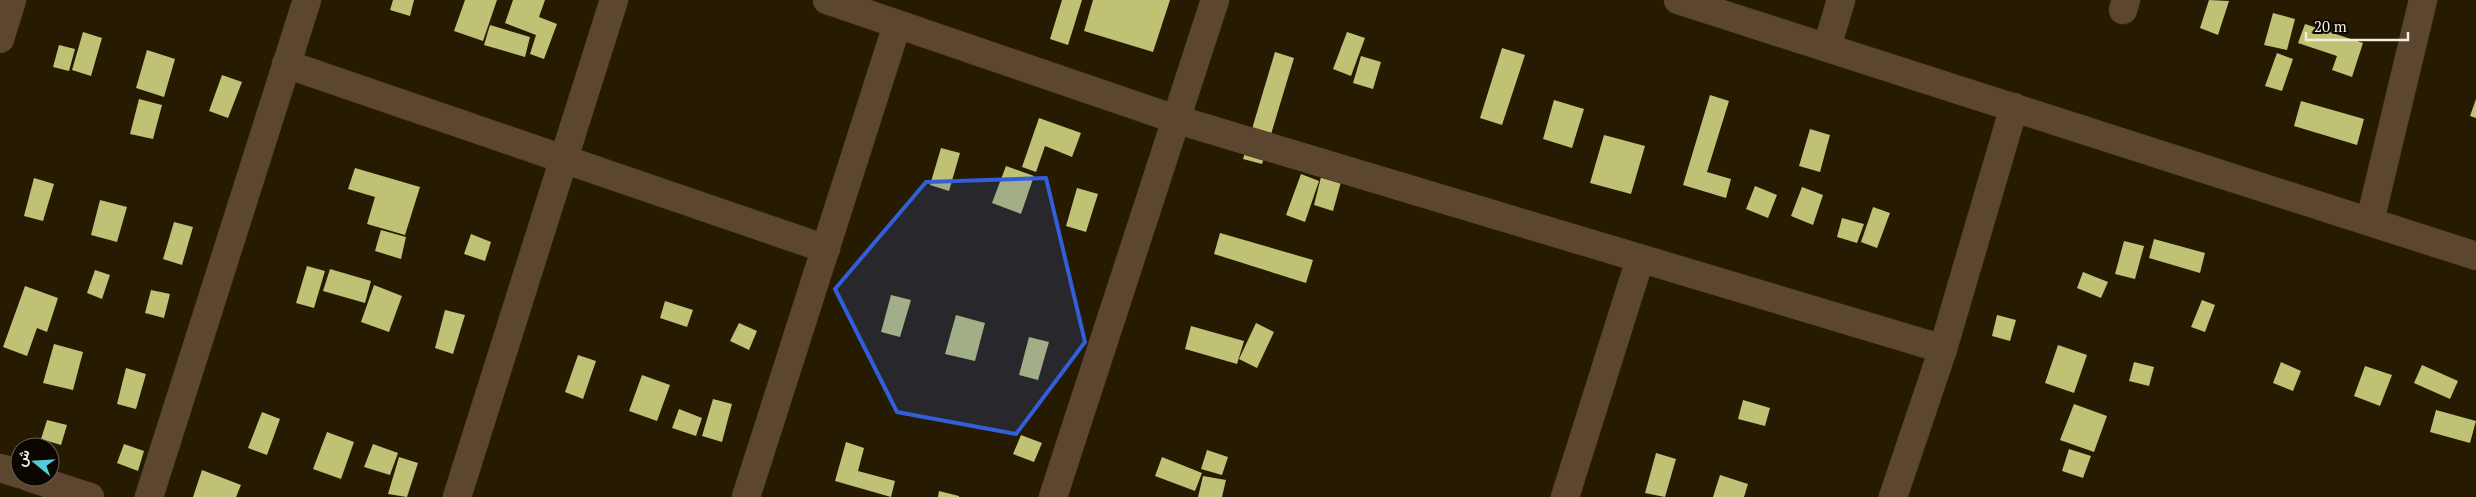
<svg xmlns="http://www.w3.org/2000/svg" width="2476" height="497" font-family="'PT Serif',Vazirmatn,serif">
<rect width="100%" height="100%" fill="#261a00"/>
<g fill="#bfc274">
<path d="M 393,0 L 414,0 L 410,16 L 390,10 Z"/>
<path d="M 465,0 L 497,0 L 483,41 L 454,31 Z"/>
<path d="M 513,0 L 545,0 L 539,17 L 557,24 L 544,59 L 530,54 L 536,35 L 505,23 Z"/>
<path d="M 1062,0 L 1082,0 L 1068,45 L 1050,39 Z"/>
<path d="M 1093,0 L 1170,0 L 1153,52 L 1084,31 Z"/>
<path d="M 2209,0 L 2229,1 L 2218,35 L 2200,28 Z"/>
<path d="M 2273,13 L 2295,19 L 2287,50 L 2264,45 Z"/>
<path d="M 2305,24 L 2363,43 L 2352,77 L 2332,70 L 2337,56 L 2298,43 Z"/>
<path d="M 490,25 L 530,37 L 525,57 L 484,45 Z"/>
<path d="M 83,32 L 102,38 L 91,76 L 72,70 Z"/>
<path d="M 1347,32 L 1365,38 L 1351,76 L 1333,69 Z"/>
<path d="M 59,45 L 75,49 L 69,71 L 53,67 Z"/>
<path d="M 1502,48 L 1525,55 L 1502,125 L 1480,118 Z"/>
<path d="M 147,50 L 175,59 L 164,97 L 136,88 Z"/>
<path d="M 1275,52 L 1294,58 L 1262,164 L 1243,159 Z"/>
<path d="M 2277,53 L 2293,59 L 2282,91 L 2265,86 Z"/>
<path d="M 1361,56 L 1381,62 L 1373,89 L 1353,83 Z"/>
<path d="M 222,75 L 242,82 L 228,118 L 209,111 Z"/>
<path d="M 1710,95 L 1729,101 L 1707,172 L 1731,179 L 1726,198 L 1683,185 Z"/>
<path d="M 139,99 L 162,105 L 153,139 L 130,134 Z"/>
<path d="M 2476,99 L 2476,118 L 2470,116 Z"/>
<path d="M 1554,100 L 1584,109 L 1572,148 L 1543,139 Z"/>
<path d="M 2301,101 L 2364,119 L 2357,145 L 2294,126 Z"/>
<path d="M 1039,118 L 1081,133 L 1072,157 L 1045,146 L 1036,172 L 1022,167 Z"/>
<path d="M 1810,129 L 1830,135 L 1820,172 L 1799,166 Z"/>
<path d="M 1604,135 L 1645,146 L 1631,194 L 1590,183 Z"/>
<path d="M 941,148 L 960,153 L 949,191 L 930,185 Z"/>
<path d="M 1006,166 L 1034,176 L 1021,214 L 992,203 Z"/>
<path d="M 355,168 L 420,187 L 405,235 L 367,224 L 375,197 L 348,189 Z"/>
<path d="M 1301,174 L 1319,181 L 1305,222 L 1286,215 Z"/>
<path d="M 1321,177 L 1341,182 L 1333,211 L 1314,205 Z"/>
<path d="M 34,178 L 54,184 L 43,221 L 24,216 Z"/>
<path d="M 1755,186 L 1777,195 L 1768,218 L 1746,209 Z"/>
<path d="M 1802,187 L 1823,195 L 1813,225 L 1791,216 Z"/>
<path d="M 1077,188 L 1098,194 L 1086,232 L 1066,226 Z"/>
<path d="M 100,200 L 127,207 L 117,242 L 91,235 Z"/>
<path d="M 1873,207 L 1890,213 L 1877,248 L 1861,242 Z"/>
<path d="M 1842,218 L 1864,224 L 1857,243 L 1837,237 Z"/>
<path d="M 174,222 L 193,227 L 182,265 L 163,259 Z"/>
<path d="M 381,230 L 406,237 L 401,259 L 375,251 Z"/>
<path d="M 1220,233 L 1313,260 L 1306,283 L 1214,254 Z"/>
<path d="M 471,234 L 491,242 L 485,261 L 464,254 Z"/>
<path d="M 2154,239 L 2205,253 L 2200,273 L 2149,258 Z"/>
<path d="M 2124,241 L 2144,246 L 2135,279 L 2115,274 Z"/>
<path d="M 307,266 L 325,271 L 314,308 L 296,303 Z"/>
<path d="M 330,269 L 371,281 L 365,303 L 323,291 Z"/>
<path d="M 95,270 L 110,275 L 102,299 L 87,293 Z"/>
<path d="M 2083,272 L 2108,282 L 2101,298 L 2077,288 Z"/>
<path d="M 374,285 L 402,296 L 389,332 L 361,322 Z"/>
<path d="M 25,286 L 58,298 L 47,332 L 37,328 L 27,356 L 3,347 Z"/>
<path d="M 151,290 L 170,294 L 164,318 L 145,313 Z"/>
<path d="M 891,295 L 911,300 L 900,337 L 881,332 Z"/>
<path d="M 2202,300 L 2215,305 L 2205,332 L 2191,327 Z"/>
<path d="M 665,301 L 693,310 L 687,327 L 660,318 Z"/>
<path d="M 445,310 L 465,315 L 453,354 L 435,348 Z"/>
<path d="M 956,315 L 985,323 L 975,361 L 945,354 Z"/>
<path d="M 1997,315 L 2016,320 L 2010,341 L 1992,336 Z"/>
<path d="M 739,323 L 757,331 L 749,350 L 730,341 Z"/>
<path d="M 1256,323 L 1274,332 L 1257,368 L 1239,359 Z"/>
<path d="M 1191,326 L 1244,341 L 1237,364 L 1185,349 Z"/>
<path d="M 1029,337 L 1049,342 L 1038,380 L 1019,375 Z"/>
<path d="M 54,344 L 83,352 L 73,390 L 43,383 Z"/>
<path d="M 2058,345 L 2087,355 L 2074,393 L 2045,383 Z"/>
<path d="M 578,355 L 596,361 L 583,399 L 565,392 Z"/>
<path d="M 2134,362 L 2154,367 L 2149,386 L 2129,381 Z"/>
<path d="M 2281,362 L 2301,371 L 2293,391 L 2273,383 Z"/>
<path d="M 2422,365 L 2458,381 L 2450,399 L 2414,383 Z"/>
<path d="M 2365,366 L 2392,375 L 2380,406 L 2354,396 Z"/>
<path d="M 126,368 L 146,374 L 136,409 L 117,404 Z"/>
<path d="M 642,375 L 670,385 L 657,421 L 629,411 Z"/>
<path d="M 713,399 L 732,404 L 722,442 L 702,436 Z"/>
<path d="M 1743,400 L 1770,408 L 1765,426 L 1738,419 Z"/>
<path d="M 2074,404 L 2107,416 L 2094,452 L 2060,440 Z"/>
<path d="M 679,409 L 702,418 L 696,436 L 672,428 Z"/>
<path d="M 2436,410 L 2476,421 L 2470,443 L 2430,432 Z"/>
<path d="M 262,412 L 280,419 L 267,455 L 248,448 Z"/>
<path d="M 47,420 L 67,425 L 61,445 L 41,439 Z"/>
<path d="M 327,432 L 354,442 L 341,479 L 313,469 Z"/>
<path d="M 1021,435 L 1042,443 L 1034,462 L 1013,454 Z"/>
<path d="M 846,442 L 864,448 L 858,471 L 895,481 L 891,497 L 835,481 Z"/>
<path d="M 124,444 L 144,451 L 138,471 L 117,463 Z"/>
<path d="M 373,444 L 398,453 L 390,475 L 364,467 Z"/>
<path d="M 2069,449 L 2091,456 L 2083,478 L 2062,471 Z"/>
<path d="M 1207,450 L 1228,457 L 1222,475 L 1201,469 Z"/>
<path d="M 1656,453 L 1676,459 L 1665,497 L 1645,493 Z"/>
<path d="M 399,457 L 418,463 L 407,497 L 388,494 Z"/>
<path d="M 1162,457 L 1202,473 L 1195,491 L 1155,476 Z"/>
<path d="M 202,470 L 241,485 L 236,497 L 193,497 Z"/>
<path d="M 1720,475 L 1748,484 L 1744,497 L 1713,497 Z"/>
<path d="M 1203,476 L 1226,480 L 1222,497 L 1198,497 Z"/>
<path d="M 939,491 L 959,496 L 959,497 L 938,497 Z"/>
</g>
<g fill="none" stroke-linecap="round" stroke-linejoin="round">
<defs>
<g id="minor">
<path d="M 827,0 L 1175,119 L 1943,349"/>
<path d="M 1678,0 L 2476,256"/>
<path d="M 2123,10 L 2126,0"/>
<path d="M 0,39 L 12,0"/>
<path d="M 1827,47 L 1841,0"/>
<path d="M 286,64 L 826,249"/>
<path d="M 2370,221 L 2423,0"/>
<path d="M 0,468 L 20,474"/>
<path d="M 28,477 L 90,497"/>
<path d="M 149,497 L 307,0"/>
<path d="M 457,497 L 614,0"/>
<path d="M 746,497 L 897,25"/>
<path d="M 1053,497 L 1215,0"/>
<path d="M 1565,497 L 1640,259"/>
<path d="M 1893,497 L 1943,349 L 2014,107"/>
</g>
</defs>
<use href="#minor" stroke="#3f331a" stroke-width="29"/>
<use href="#minor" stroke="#5d4630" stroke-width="28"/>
</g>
<path fill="#325ed8" fill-opacity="0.2" stroke="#325ed8" stroke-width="4" stroke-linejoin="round" d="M 1046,178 L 1085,342 L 1016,434 L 897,412 L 835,289 L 926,182 Z"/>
<g transform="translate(35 462) rotate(288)"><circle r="24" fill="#0b0600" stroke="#686258"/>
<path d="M0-4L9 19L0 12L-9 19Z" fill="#52ccd6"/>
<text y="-8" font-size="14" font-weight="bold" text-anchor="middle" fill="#f4eddc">ش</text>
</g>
<path d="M2306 32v8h102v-8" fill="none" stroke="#f4eddc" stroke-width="2.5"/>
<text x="2314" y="32" font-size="15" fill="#f4eddc" stroke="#0b0600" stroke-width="4" paint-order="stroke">20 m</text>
</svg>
